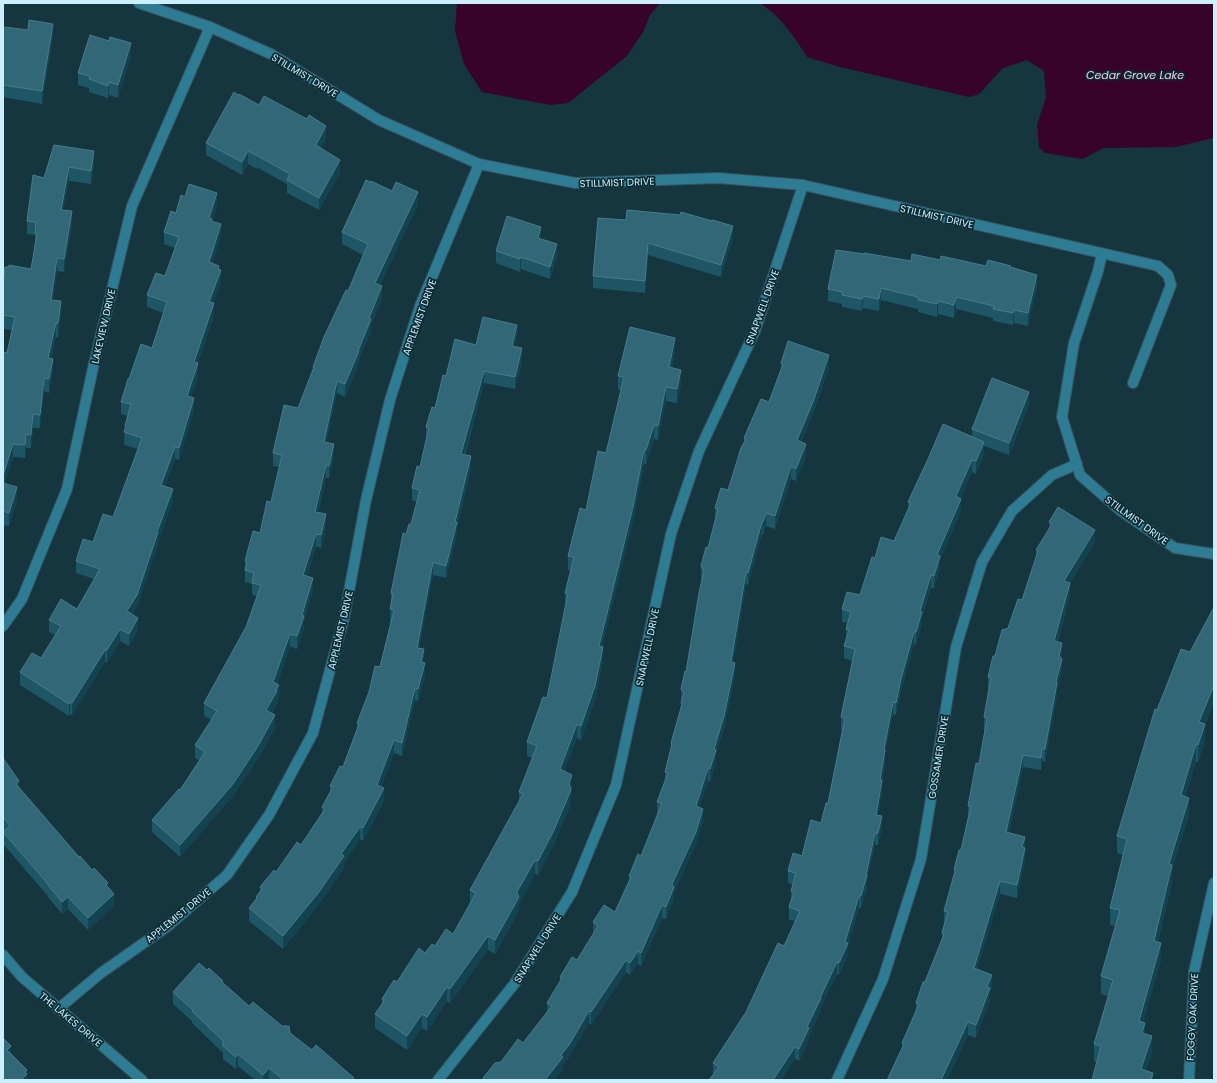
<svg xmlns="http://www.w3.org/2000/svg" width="1217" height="1083" font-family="Poppins,sans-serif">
<rect width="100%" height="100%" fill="#15353f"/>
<g fill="#37032a">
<path d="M 457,3 L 660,3 L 650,15 L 643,32 L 627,56 L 568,103 L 550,105 L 482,92 L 464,64 L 455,31 Z"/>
<path d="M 760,3 L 1214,3 L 1214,138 L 1175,147 L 1103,148 L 1083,159 L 1045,153 L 1039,147 L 1037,125 L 1046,97 L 1044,71 L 1027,60 L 1003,68 L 979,94 L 969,97 L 840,67 L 807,57 C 794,36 780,16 760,3 Z"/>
</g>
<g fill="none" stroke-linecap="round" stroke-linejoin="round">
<defs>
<path id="lane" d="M 1133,383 L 1171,285 L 1168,275 L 1158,266"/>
<g id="street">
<path d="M 139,3 L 210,27 L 271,54 L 379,120 L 479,164 L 575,183 L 718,178 L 803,185 L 1158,266"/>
<path d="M 1102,254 L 1098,271 L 1074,343 L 1062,417 L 1080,475 L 1121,511 L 1175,548 L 1214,554"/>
<path d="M 3,626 L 22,599 L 67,489 L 93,368 L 132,206 L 210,27"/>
<path d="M 3,955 L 22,977 L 142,1080"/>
<path d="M 58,1009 L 101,973 L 168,926 L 227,875 L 269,815 L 313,733 L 344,618 L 366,500 L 390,400 L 420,306 L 479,164"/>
<path d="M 438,1080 L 515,983 L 572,892 L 616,785 L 671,534 L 699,451 L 755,331 L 803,185"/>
<path d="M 837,1080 L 883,979 L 921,859 L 956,647 L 982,562 L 1012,511 L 1052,475 L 1077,464"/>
<path d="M 1189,1080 L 1194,972 L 1214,883"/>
</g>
</defs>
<use href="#lane" stroke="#35535d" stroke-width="12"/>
<use href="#street" stroke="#35535d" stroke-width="12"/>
<use href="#lane" stroke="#2d7c94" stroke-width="10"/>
<use href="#street" stroke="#2d7c94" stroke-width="10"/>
</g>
<g fill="#1e5666">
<path d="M 3,27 L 53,36 L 42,104 L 3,97 Z"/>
<path d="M 131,55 L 118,98 L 109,95 L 108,98 L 89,92 L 89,88 L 78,85 L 78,73 Z"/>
<path d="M 259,105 L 326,138 L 321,148 L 340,172 L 319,210 L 287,193 L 287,184 L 258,168 L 257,169 L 248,164 L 242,175 L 206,155 L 206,143 Z"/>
<path d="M 54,145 L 94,164 L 91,184 L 69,181 L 63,210 L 72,225 L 64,272 L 57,271 L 53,300 L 61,315 L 58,337 L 56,337 L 51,359 L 53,373 L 49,393 L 44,391 L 40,428 L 33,428 L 31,448 L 26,448 L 25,458 L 13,457 L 5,483 L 17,500 L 9,526 L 3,525 L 3,352 L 7,353 L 12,330 L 3,329 L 3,283 L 31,269 L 35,247 L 35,235 L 27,234 L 27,221 L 44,178 Z"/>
<path d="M 185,197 L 217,205 L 212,221 L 221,236 L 212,264 L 219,270 L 221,282 L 213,303 L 214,316 L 198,363 L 198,376 L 191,397 L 194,410 L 179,460 L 175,459 L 165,486 L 173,501 L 158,542 L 158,545 L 137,607 L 132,615 L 138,630 L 129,646 L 120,641 L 107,663 L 105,662 L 72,715 L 70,714 L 69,716 L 20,685 L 20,672 L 41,658 L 55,635 L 49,632 L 49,620 L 77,609 L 94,579 L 76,573 L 76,561 L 93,542 L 113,517 L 138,449 L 124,445 L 125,426 L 128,416 L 121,414 L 121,402 L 129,379 L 152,348 L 163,313 L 147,307 L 147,295 L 165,276 L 175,248 L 164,244 L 164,232 Z"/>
<path d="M 418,204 L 380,285 L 382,298 L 371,325 L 371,331 L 359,360 L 359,363 L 345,397 L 337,393 L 326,443 L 334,457 L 329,478 L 326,478 L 318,513 L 326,527 L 321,548 L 316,546 L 307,576 L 313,590 L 304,620 L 304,628 L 297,649 L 290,646 L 277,684 L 279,697 L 277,701 L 277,703 L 272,713 L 275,728 L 258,759 L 233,796 L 180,857 L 152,832 L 152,820 L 180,790 L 200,761 L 195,758 L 195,745 L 212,720 L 204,716 L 204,703 L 246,627 L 257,596 L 252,595 L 252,584 L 245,582 L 245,561 L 260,533 L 271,502 L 279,467 L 273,466 L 273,453 L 298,408 L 313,371 L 313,367 L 348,291 L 363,255 L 342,244 L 342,232 Z"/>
<path d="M 598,218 L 733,238 L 721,277 L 648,255 L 645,293 L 593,288 L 593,276 Z"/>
<path d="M 541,239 L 557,256 L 550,279 L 521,269 L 520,272 L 496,263 L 496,251 Z"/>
<path d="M 940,260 L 986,266 L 1011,267 L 1037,287 L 1028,326 L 1014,323 L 1013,325 L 993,321 L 993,318 L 956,309 L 954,318 L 938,314 L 937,317 L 918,312 L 918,309 L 881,300 L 879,311 L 863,308 L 862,311 L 842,307 L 842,304 L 828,301 L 828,289 L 911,261 Z"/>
<path d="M 517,337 L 514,346 L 522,361 L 515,389 L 484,383 L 465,455 L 471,469 L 457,528 L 457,534 L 446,578 L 433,575 L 419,648 L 424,662 L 425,676 L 418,701 L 415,700 L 402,756 L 394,753 L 381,787 L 384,801 L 363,841 L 360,839 L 344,863 L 344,868 L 319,904 L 283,949 L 249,921 L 249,908 L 256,900 L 256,897 L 260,892 L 260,887 L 276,872 L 301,845 L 322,813 L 322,807 L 330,792 L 330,786 L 343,767 L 357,729 L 357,723 L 380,667 L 391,621 L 390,621 L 391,593 L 406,534 L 411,524 L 417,502 L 412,500 L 412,488 L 420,467 L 426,439 L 426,427 L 435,408 L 446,376 L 476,345 Z"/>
<path d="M 675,352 L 672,367 L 681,384 L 677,403 L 666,401 L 658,440 L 654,439 L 646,464 L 644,464 L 633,521 L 602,647 L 603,661 L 595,700 L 581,740 L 577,738 L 564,771 L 572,788 L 571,791 L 571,804 L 554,844 L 538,875 L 535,874 L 519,904 L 519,911 L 495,954 L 488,950 L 450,1003 L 447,1001 L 427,1031 L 422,1028 L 407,1050 L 375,1028 L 375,1014 L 382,1004 L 382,999 L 397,982 L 425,953 L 435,946 L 453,934 L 470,904 L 470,890 L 519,802 L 519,792 L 532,758 L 527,756 L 527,742 L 547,698 L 565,607 L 565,593 L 571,570 L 568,570 L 568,556 L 586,510 L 606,453 L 621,390 L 618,390 L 618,376 Z"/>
<path d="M 781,363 L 829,368 L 813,414 L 801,442 L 806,456 L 796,481 L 791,479 L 775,529 L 766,526 L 763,535 L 762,534 L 748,585 L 746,584 L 733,663 L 735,676 L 724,729 L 716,752 L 716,762 L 710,782 L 708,781 L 699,807 L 703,821 L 696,844 L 674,892 L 674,899 L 666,919 L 662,918 L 641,966 L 638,964 L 630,975 L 626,972 L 591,1025 L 589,1023 L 569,1057 L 563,1064 L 563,1069 L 554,1080 L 483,1080 L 483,1078 L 523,1043 L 547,1012 L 547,1003 L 560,981 L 560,977 L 577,960 L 593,934 L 593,922 L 615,912 L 629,881 L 629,876 L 641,856 L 658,814 L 657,814 L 657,802 L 665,780 L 665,772 L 671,751 L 671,743 L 681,708 L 681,689 L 686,672 L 702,580 L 701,579 L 701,566 L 708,548 L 715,520 L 715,508 L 728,490 L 744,443 L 744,438 L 769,402 L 781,370 Z"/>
<path d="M 1029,405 L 1009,455 L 984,446 L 984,454 L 976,474 L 972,472 L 961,498 L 961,511 L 940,560 L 940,568 L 934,588 L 931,588 L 922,617 L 922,624 L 916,645 L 914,644 L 901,691 L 896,715 L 893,714 L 885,752 L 885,762 L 882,783 L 882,792 L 878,815 L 882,829 L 878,845 L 875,845 L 867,879 L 867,888 L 861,908 L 859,908 L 848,945 L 848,955 L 839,975 L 837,974 L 821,1007 L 821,1010 L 809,1036 L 809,1041 L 799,1061 L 795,1059 L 781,1080 L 709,1080 L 713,1075 L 713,1063 L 746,1012 L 784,946 L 795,921 L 789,920 L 789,907 L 791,901 L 791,891 L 793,885 L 788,883 L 788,871 L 802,856 L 821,823 L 828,803 L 842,730 L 841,730 L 841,717 L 852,661 L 844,658 L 844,646 L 846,641 L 846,629 L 848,623 L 842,622 L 842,609 L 860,595 L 875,558 L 894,541 L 908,510 L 908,502 L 972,437 L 972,429 Z"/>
<path d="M 1049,522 L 1095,542 L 1070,583 L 1070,595 L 1058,641 L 1062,655 L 1061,659 L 1062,672 L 1057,689 L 1057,695 L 1045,762 L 1042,761 L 1041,770 L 1023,767 L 1009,833 L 1025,837 L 1025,860 L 1017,898 L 1000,894 L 977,969 L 992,987 L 990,992 L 990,1000 L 976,1038 L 968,1035 L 947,1080 L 887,1080 L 902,1048 L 902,1043 L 916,1013 L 916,1003 L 925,982 L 942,939 L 942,933 L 944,923 L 944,911 L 954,876 L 954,870 L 961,850 L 968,818 L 968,806 L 979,764 L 985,730 L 984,729 L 984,717 L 989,689 L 988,689 L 988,677 L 995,656 L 1008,628 L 1022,600 L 1036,558 L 1036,550 L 1049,529 Z"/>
<path d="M 1214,607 L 1214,702 L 1205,725 L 1205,741 L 1198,762 L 1196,762 L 1185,797 L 1189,815 L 1172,870 L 1172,882 L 1158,942 L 1161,960 L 1143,1022 L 1145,1034 L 1152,1053 L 1146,1071 L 1153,1080 L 1094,1061 L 1094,1044 L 1108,996 L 1101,994 L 1101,976 L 1115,926 L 1110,925 L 1110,908 L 1123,855 L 1117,853 L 1117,836 L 1157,710 L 1190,652 Z"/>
<path d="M 3,758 L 19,788 L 79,857 L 108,888 L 114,907 L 88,930 L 68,909 L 62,914 L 48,897 L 48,896 L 3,844 L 3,832 L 4,831 L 3,830 Z"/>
<path d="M 223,984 L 249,1006 L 290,1033 L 312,1050 L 354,1080 L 255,1080 L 238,1066 L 236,1069 L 223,1059 L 223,1053 L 192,1023 L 192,1021 L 173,1004 L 173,992 Z"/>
</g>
<g fill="#134250">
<path d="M 53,24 L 53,36 L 42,104 L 42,91 Z"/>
<path d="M 131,43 L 131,55 L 118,98 L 118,85 Z"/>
<path d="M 109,82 L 109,95 L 108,98 L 108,86 Z"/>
<path d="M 326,126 L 326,138 L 316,157 L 316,145 Z"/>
<path d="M 94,151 L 94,164 L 91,184 L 91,171 Z"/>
<path d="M 248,151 L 248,164 L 242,175 L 242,162 Z"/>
<path d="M 257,156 L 258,156 L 257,169 Z"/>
<path d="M 340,160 L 340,172 L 319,210 L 319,198 Z"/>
<path d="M 69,167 L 69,181 L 61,223 L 61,210 Z"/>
<path d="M 418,192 L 418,204 L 375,295 L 375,283 Z"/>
<path d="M 217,193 L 217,205 L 212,224 L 209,218 Z"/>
<path d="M 72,211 L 72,225 L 64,272 L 64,259 Z"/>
<path d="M 221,224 L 221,236 L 209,275 L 209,262 Z"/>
<path d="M 733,226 L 733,238 L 721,277 L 721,265 Z"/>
<path d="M 541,227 L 541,240 L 538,238 Z"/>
<path d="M 648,243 L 648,255 L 645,293 L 645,281 Z"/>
<path d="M 557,244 L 557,256 L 550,279 L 550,267 Z"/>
<path d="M 521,257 L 521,269 L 520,272 L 520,259 Z"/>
<path d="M 57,258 L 57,271 L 51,313 L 51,300 Z"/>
<path d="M 219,266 L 219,273 L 221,270 L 221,282 L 209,314 L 209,302 Z"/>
<path d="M 1037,275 L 1037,287 L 1028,326 L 1028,313 Z"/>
<path d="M 382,286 L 382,298 L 371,325 L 371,331 L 359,360 L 359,363 L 345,397 L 345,384 L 369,318 Z"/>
<path d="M 881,288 L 881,300 L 879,311 L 879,299 Z"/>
<path d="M 863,296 L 863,308 L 862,311 L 862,299 Z"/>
<path d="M 956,297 L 956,309 L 954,318 L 954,305 Z"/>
<path d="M 61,301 L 61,315 L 58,337 L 58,323 Z"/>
<path d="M 938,301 L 938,314 L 937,317 L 937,304 Z"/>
<path d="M 214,303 L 214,316 L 194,374 L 194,362 Z"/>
<path d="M 1014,310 L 1014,323 L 1013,325 L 1013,313 Z"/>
<path d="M 56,323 L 56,337 L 48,372 L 48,358 Z"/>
<path d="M 517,325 L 517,337 L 512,358 L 512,346 Z"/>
<path d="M 675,338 L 675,352 L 669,381 L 669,367 Z"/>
<path d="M 522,348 L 522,361 L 515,389 L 515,377 Z"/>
<path d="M 829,355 L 829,368 L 813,414 L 797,452 L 797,440 Z"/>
<path d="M 53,359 L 53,373 L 49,393 L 49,379 Z"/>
<path d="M 198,363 L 198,376 L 187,409 L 187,396 Z"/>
<path d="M 681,370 L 681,384 L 677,403 L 677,389 Z"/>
<path d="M 484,371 L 484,383 L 461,466 L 461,454 Z"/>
<path d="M 44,378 L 44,391 L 40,428 L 40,415 Z"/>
<path d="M 337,381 L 337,393 L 324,454 L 324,442 Z"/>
<path d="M 666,387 L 666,401 L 658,440 L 658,426 Z"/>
<path d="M 1029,392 L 1029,405 L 1009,455 L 1009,443 Z"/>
<path d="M 194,398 L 194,410 L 179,460 L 179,448 Z"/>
<path d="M 33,414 L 33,428 L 31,448 L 31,435 Z"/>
<path d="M 654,425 L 654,439 L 646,464 L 646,450 Z"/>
<path d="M 26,434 L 26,448 L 25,458 L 25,445 Z"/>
<path d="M 984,442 L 984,454 L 976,474 L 976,461 Z"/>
<path d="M 13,444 L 13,457 L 3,490 L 3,476 Z"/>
<path d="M 334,444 L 334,457 L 329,478 L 329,466 Z"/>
<path d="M 806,444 L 806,456 L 796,481 L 796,469 Z"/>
<path d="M 175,447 L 175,459 L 161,497 L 161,485 Z"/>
<path d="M 644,450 L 644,464 L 633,521 L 599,660 L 599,646 Z"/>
<path d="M 471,456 L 471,469 L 457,528 L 457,534 L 446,578 L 446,566 L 455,522 Z"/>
<path d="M 972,460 L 972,472 L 956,509 L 956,496 Z"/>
<path d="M 326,465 L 326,478 L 315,524 L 315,512 Z"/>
<path d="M 791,466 L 791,479 L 775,529 L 775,516 Z"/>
<path d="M 17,487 L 17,500 L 9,526 L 9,513 Z"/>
<path d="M 173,489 L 173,501 L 158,542 L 158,545 L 137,607 L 127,624 L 127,611 Z"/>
<path d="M 961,499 L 961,511 L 940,560 L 940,568 L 934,588 L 934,576 L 937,555 Z"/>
<path d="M 766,513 L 766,526 L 763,535 L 763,522 Z"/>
<path d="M 326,514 L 326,527 L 321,548 L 321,535 Z"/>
<path d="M 762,522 L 762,534 L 748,585 L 748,573 Z"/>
<path d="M 1095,530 L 1095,542 L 1064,593 L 1064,581 Z"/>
<path d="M 316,534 L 316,546 L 303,587 L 303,575 Z"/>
<path d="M 433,562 L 433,575 L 417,660 L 417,648 Z"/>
<path d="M 746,572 L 746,584 L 731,675 L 731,662 Z"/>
<path d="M 931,575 L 931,588 L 922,617 L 922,624 L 916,645 L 916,632 L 920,611 Z"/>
<path d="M 313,578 L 313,590 L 304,620 L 304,628 L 297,649 L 297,636 L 302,615 Z"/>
<path d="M 1070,583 L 1070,595 L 1054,653 L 1054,641 Z"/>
<path d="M 138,618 L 138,630 L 129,646 L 129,634 Z"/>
<path d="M 120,629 L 120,641 L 107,663 L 107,650 Z"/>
<path d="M 914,632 L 914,644 L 901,691 L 896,715 L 896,703 L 901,679 Z"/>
<path d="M 290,634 L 290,646 L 273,694 L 273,682 Z"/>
<path d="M 1062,643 L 1062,655 L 1059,668 L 1059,656 Z"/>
<path d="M 603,647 L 603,661 L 595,700 L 581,740 L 581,726 Z"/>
<path d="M 424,649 L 424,662 L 421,675 L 421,662 Z"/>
<path d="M 105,650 L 105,662 L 72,715 L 72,703 Z"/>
<path d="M 1062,659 L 1062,672 L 1057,689 L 1057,695 L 1045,762 L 1045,749 L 1056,682 Z"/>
<path d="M 425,663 L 425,676 L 418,701 L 418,689 Z"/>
<path d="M 735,663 L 735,676 L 724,729 L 716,752 L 716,762 L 710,782 L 710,769 L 714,749 Z"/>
<path d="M 279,685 L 279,697 L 277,701 L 277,703 L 266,723 L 266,710 Z"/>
<path d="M 1214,685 L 1214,702 L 1205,725 L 1205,741 L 1198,762 L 1199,722 Z"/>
<path d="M 415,688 L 415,700 L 402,756 L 402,743 Z"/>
<path d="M 70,702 L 70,714 L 69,716 L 69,704 Z"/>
<path d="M 893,702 L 893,714 L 885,752 L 885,762 L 882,783 L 882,792 L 876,827 L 876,815 L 884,749 Z"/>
<path d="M 275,715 L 275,728 L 258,759 L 233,796 L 180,857 L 180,845 Z"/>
<path d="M 577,724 L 577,738 L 560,783 L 560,769 Z"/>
<path d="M 394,740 L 394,753 L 377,797 L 377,785 Z"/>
<path d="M 1196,744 L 1196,762 L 1181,812 L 1181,795 Z"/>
<path d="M 1042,749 L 1042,761 L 1041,770 L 1041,758 Z"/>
<path d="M 1023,755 L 1023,767 L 1006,845 L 1006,832 Z"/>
<path d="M 708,768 L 708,781 L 696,818 L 696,806 Z"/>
<path d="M 572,775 L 571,804 L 554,844 L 538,875 L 538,861 Z"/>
<path d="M 19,781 L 19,794 L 16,784 Z"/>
<path d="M 384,788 L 384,801 L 363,841 L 363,828 Z"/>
<path d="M 1189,798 L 1189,815 L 1172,870 L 1172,882 L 1154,958 L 1154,941 L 1169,864 Z"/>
<path d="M 703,809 L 703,821 L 696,844 L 674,892 L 674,899 L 666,919 L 666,907 L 672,884 Z"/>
<path d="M 882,816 L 882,829 L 878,845 L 878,833 Z"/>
<path d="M 360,827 L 360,839 L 344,863 L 344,868 L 319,904 L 283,949 L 283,936 L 341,854 Z"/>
<path d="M 875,833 L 875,845 L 867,879 L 867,888 L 861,908 L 861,896 Z"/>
<path d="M 1025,837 L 1025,849 L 1022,847 Z"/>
<path d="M 1025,848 L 1025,860 L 1017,898 L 1017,885 Z"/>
<path d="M 535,860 L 535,874 L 519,904 L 519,911 L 495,954 L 495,940 L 517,892 Z"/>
<path d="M 1000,881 L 1000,894 L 974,980 L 974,968 Z"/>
<path d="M 114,894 L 114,907 L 88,930 L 88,918 Z"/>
<path d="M 859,896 L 859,908 L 848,945 L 848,955 L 839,975 L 839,963 Z"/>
<path d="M 68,897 L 68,909 L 62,914 L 62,902 Z"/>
<path d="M 662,905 L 662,918 L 641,966 L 641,953 Z"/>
<path d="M 488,936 L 488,950 L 450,1003 L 450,989 Z"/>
<path d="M 1161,943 L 1161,960 L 1139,1038 L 1139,1021 Z"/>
<path d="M 638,951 L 638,964 L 630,975 L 630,963 Z"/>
<path d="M 626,960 L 626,972 L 591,1025 L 591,1012 Z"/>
<path d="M 837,962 L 837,974 L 821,1007 L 821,1010 L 809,1036 L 809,1041 L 799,1061 L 799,1049 L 807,1027 Z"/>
<path d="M 992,975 L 992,987 L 990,992 L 990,1000 L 976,1038 L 976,1025 L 987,987 Z"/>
<path d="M 447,987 L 447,1001 L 427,1031 L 427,1017 Z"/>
<path d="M 589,1011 L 589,1023 L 569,1057 L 563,1064 L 563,1069 L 554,1080 L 545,1080 Z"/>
<path d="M 422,1014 L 422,1028 L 407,1050 L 407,1036 Z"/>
<path d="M 968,1022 L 968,1035 L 947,1080 L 941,1080 Z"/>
<path d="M 1145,1023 L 1145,1040 L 1142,1033 Z"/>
<path d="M 1152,1036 L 1152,1053 L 1143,1080 L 1141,1069 Z"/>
<path d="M 11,1046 L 11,1059 L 7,1050 Z"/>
<path d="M 795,1047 L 795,1059 L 781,1080 L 773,1080 Z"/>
<path d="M 238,1054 L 238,1066 L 236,1069 L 236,1057 Z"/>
<path d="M 269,1068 L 269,1080 L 263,1080 L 263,1075 Z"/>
<path d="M 27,1070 L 27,1080 L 21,1080 L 25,1073 Z"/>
<path d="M 1153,1073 L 1153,1080 L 1151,1080 Z"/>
</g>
<g fill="#316776" stroke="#497c8b">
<path d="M 29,20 L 53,24 L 42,91 L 3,85 L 3,27 L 4,27 L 28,30 Z"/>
<path d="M 90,35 L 109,41 L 110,37 L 131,43 L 118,85 L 109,82 L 108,86 L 89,79 L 90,76 L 78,73 Z"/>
<path d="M 234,92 L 238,95 L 239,94 L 259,105 L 264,96 L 307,119 L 309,115 L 326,126 L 316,145 L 340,160 L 319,198 L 287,180 L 290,174 L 258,156 L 257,156 L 248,151 L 242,162 L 206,143 Z"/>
<path d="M 54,145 L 94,151 L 91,171 L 69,167 L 61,210 L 72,211 L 64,259 L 57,258 L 51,300 L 61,301 L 58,323 L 56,323 L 48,358 L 53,359 L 49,379 L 44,378 L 40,415 L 33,414 L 31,435 L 26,434 L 25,445 L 13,444 L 3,476 L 3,352 L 7,353 L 15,317 L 3,315 L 3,283 L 5,267 L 9,267 L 9,265 L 31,269 L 37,234 L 35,233 L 36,222 L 27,221 L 33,175 L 44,178 Z"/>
<path d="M 366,180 L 370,182 L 371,181 L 392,191 L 396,182 L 418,192 L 375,283 L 382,286 L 369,318 L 371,319 L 358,351 L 359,351 L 345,384 L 337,381 L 324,442 L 334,444 L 329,466 L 326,465 L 315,512 L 326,514 L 321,535 L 316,534 L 303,575 L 313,578 L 302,615 L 304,616 L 297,636 L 290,634 L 273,682 L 279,685 L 276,690 L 277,691 L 266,710 L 275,715 L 258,746 L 233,784 L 180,845 L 152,820 L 179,789 L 180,790 L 205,752 L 195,745 L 217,711 L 204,703 L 246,627 L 261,585 L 252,583 L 254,573 L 245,570 L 247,562 L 245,561 L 253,531 L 260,533 L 267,501 L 271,502 L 282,455 L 273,453 L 284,405 L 298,408 L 314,367 L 313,367 L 324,337 L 346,290 L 348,291 L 368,244 L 342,232 Z"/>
<path d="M 189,184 L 217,193 L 209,218 L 212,219 L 211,221 L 221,224 L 209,262 L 219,266 L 218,269 L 221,270 L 209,302 L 214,303 L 194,362 L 198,363 L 187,396 L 194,398 L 179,448 L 175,447 L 161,485 L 173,489 L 157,532 L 158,532 L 137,595 L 127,611 L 138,618 L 129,634 L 120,629 L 107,650 L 105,650 L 72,703 L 70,702 L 69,704 L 20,672 L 32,653 L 41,658 L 61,626 L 49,620 L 61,599 L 77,609 L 100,569 L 76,561 L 83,539 L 93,542 L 103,514 L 113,517 L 142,438 L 124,432 L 126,426 L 125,426 L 131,404 L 121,402 L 128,379 L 129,379 L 141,344 L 152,348 L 167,302 L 147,295 L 156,273 L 165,276 L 179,237 L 164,232 L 171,211 L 176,213 L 181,195 L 185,197 Z"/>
<path d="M 627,210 L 680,215 L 681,212 L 712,221 L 712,220 L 733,226 L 721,265 L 648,243 L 645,281 L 593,276 L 598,218 L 626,220 Z"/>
<path d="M 507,216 L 541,227 L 538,238 L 557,244 L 550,267 L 521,257 L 520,259 L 496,251 Z"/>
<path d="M 836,250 L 864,254 L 864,253 L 911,261 L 912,254 L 940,260 L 941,256 L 986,266 L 988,260 L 1011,266 L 1010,267 L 1037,275 L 1028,313 L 1014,310 L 1013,313 L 993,309 L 994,306 L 956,297 L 954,305 L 938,301 L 937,304 L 918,300 L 918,297 L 881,288 L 879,299 L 863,296 L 862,299 L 842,295 L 843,292 L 828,289 Z"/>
<path d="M 483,317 L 517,325 L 512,346 L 522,348 L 515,377 L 484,371 L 461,454 L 471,456 L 455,522 L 457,522 L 446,566 L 433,562 L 417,648 L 424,649 L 421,662 L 425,663 L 418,689 L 415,688 L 402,743 L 394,740 L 377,785 L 384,788 L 363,828 L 360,827 L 341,854 L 344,856 L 319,892 L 283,936 L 249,908 L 257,898 L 256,897 L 262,889 L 260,887 L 274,870 L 276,872 L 297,842 L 301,845 L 325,809 L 322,807 L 333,787 L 330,786 L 340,766 L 343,767 L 359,724 L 357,723 L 369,692 L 375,666 L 380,667 L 394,610 L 390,609 L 393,594 L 391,593 L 400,549 L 403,533 L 406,534 L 409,524 L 411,524 L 420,490 L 412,488 L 417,466 L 420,467 L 429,427 L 426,427 L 432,407 L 435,408 L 443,375 L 446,376 L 455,339 L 476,345 Z"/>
<path d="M 630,327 L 675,338 L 669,367 L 681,370 L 677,389 L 666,387 L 658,426 L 654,425 L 646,450 L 644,450 L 633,507 L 599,646 L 603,647 L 595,686 L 581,726 L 577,724 L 560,769 L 572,775 L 569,783 L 571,790 L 554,830 L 538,861 L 535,860 L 517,892 L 519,897 L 495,940 L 488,936 L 450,989 L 447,987 L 427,1017 L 422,1014 L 407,1036 L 375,1014 L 384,1001 L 382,999 L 394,980 L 397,982 L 419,948 L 425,953 L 432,944 L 435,946 L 446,929 L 453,934 L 476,893 L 470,890 L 523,794 L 519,792 L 537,746 L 527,742 L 543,697 L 547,698 L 568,593 L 565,593 L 574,557 L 568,556 L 580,508 L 586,510 L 598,451 L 606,453 L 624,377 L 618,376 Z"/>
<path d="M 788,341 L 829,355 L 813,402 L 797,440 L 806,444 L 796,469 L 791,466 L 775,516 L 766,513 L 763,522 L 762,522 L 748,573 L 746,572 L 731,662 L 735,663 L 724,716 L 714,749 L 716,750 L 710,769 L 708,768 L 696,806 L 703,809 L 696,832 L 672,884 L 674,887 L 666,907 L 662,905 L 641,953 L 638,951 L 630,963 L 626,960 L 591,1012 L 589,1011 L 569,1045 L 561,1055 L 563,1057 L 545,1080 L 484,1080 L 485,1080 L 483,1078 L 495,1063 L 501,1062 L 518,1039 L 523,1043 L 552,1006 L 547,1003 L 562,978 L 560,977 L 572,957 L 577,960 L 598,926 L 593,922 L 604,905 L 615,912 L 631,877 L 629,876 L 638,854 L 641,856 L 662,803 L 657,802 L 668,773 L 665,772 L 672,744 L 671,743 L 682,704 L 681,703 L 684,693 L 681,689 L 685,671 L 686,672 L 699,593 L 704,571 L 701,566 L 706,547 L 708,548 L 718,509 L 715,508 L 721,488 L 728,490 L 741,448 L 746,439 L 744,438 L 761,399 L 769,402 L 783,364 L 781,363 Z"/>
<path d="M 992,378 L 1029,392 L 1009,443 L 972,429 Z"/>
<path d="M 943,424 L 984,442 L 976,461 L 972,460 L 956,496 L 961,499 L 937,555 L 940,556 L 934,576 L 931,575 L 920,611 L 922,612 L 916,632 L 914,632 L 901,679 L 896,703 L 893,702 L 884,749 L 885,750 L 880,780 L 882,780 L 876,815 L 882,816 L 878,833 L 875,833 L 866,875 L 867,875 L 861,896 L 859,896 L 845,942 L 848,943 L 839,963 L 837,962 L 820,998 L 821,998 L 807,1027 L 809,1028 L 799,1049 L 795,1047 L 773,1080 L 709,1080 L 719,1067 L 713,1063 L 746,1012 L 778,943 L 784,946 L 800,911 L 789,907 L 794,892 L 791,891 L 796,873 L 788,871 L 793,853 L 802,856 L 811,820 L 821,823 L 826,803 L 828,803 L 845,718 L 841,717 L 855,649 L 844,646 L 849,630 L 846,629 L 851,612 L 842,609 L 847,592 L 860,595 L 872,557 L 875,558 L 881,537 L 894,541 L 911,503 L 908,502 L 928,459 Z"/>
<path d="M 3,483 L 17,487 L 9,513 L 3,511 Z"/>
<path d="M 1058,507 L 1095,530 L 1064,581 L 1070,583 L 1054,641 L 1062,643 L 1059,656 L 1062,659 L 1056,682 L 1057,683 L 1045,749 L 1042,749 L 1041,758 L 1023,755 L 1006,832 L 1025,837 L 1022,847 L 1025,848 L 1017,885 L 1000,881 L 974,968 L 992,975 L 987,987 L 990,988 L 976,1025 L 968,1022 L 941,1080 L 887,1080 L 904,1044 L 902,1043 L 919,1004 L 916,1003 L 923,982 L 925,982 L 944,934 L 942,933 L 948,912 L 944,911 L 955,871 L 954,870 L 959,850 L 961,850 L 971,806 L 968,806 L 976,763 L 979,764 L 987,718 L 984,717 L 991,677 L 988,677 L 993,656 L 995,656 L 1002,630 L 1008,628 L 1018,599 L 1022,600 L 1038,551 L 1036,550 L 1052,524 L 1049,522 Z"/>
<path d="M 1214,607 L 1214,685 L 1199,722 L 1205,724 L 1198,745 L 1196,744 L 1181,795 L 1189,798 L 1169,864 L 1172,865 L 1154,941 L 1161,943 L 1139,1021 L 1145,1023 L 1142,1033 L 1152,1036 L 1141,1069 L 1153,1073 L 1151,1080 L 1092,1080 L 1101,1046 L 1094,1044 L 1113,980 L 1101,976 L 1120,910 L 1110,908 L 1127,839 L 1117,836 L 1155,709 L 1157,710 L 1181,649 L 1190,652 Z"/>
<path d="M 3,758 L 19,781 L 16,784 L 79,857 L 80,856 L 92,870 L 94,868 L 108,883 L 106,885 L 114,894 L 88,918 L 68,897 L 62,902 L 48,885 L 48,884 L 3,832 L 10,826 L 3,817 Z"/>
<path d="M 199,963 L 207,970 L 209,968 L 223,981 L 222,982 L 249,1006 L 253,1002 L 282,1026 L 289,1026 L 290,1033 L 312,1050 L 316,1045 L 354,1078 L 352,1080 L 284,1080 L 269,1068 L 263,1075 L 238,1054 L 236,1057 L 223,1046 L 223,1041 L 192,1011 L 193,1010 L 173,992 Z"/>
<path d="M 3,1038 L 11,1046 L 7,1050 L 27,1070 L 25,1073 L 27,1074 L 21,1080 L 3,1080 Z"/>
</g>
<g text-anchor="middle" stroke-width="3.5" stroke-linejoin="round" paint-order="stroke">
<g font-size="10" fill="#cbeffc" stroke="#092b34">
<text transform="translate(305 75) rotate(31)" y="4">STILLMIST DRIVE</text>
<text transform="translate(617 182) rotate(-2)" y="4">STILLMIST DRIVE</text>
<text transform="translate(937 216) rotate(13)" y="4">STILLMIST DRIVE</text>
<text transform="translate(762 307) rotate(-70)" y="4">SNAPWELL DRIVE</text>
<text transform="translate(419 317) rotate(-70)" y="4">APPLEMIST DRIVE</text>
<text transform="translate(103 326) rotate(-77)" y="4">LAKEVIEW DRIVE</text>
<text transform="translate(1137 520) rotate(36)" y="4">STILLMIST DRIVE</text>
<text transform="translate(340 630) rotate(-77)" y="4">APPLEMIST DRIVE</text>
<text transform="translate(647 647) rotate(-78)" y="4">SNAPWELL DRIVE</text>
<text transform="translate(938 757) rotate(-81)" y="4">GOSSAMER DRIVE</text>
<text transform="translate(178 915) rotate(-39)" y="4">APPLEMIST DRIVE</text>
<text transform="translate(537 948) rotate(-58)" y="4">SNAPWELL DRIVE</text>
<text transform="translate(1192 1017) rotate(-87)" y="4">FOGGY OAK DRIVE</text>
<text transform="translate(71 1019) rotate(40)" y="4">THE LAKES DRIVE</text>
</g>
<g font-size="11" font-style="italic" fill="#fdc7e9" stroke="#092b34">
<text x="1135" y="79">Cedar Grove Lake</text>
</g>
</g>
<rect width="1217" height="1083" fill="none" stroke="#cbeffc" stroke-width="8"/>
</svg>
